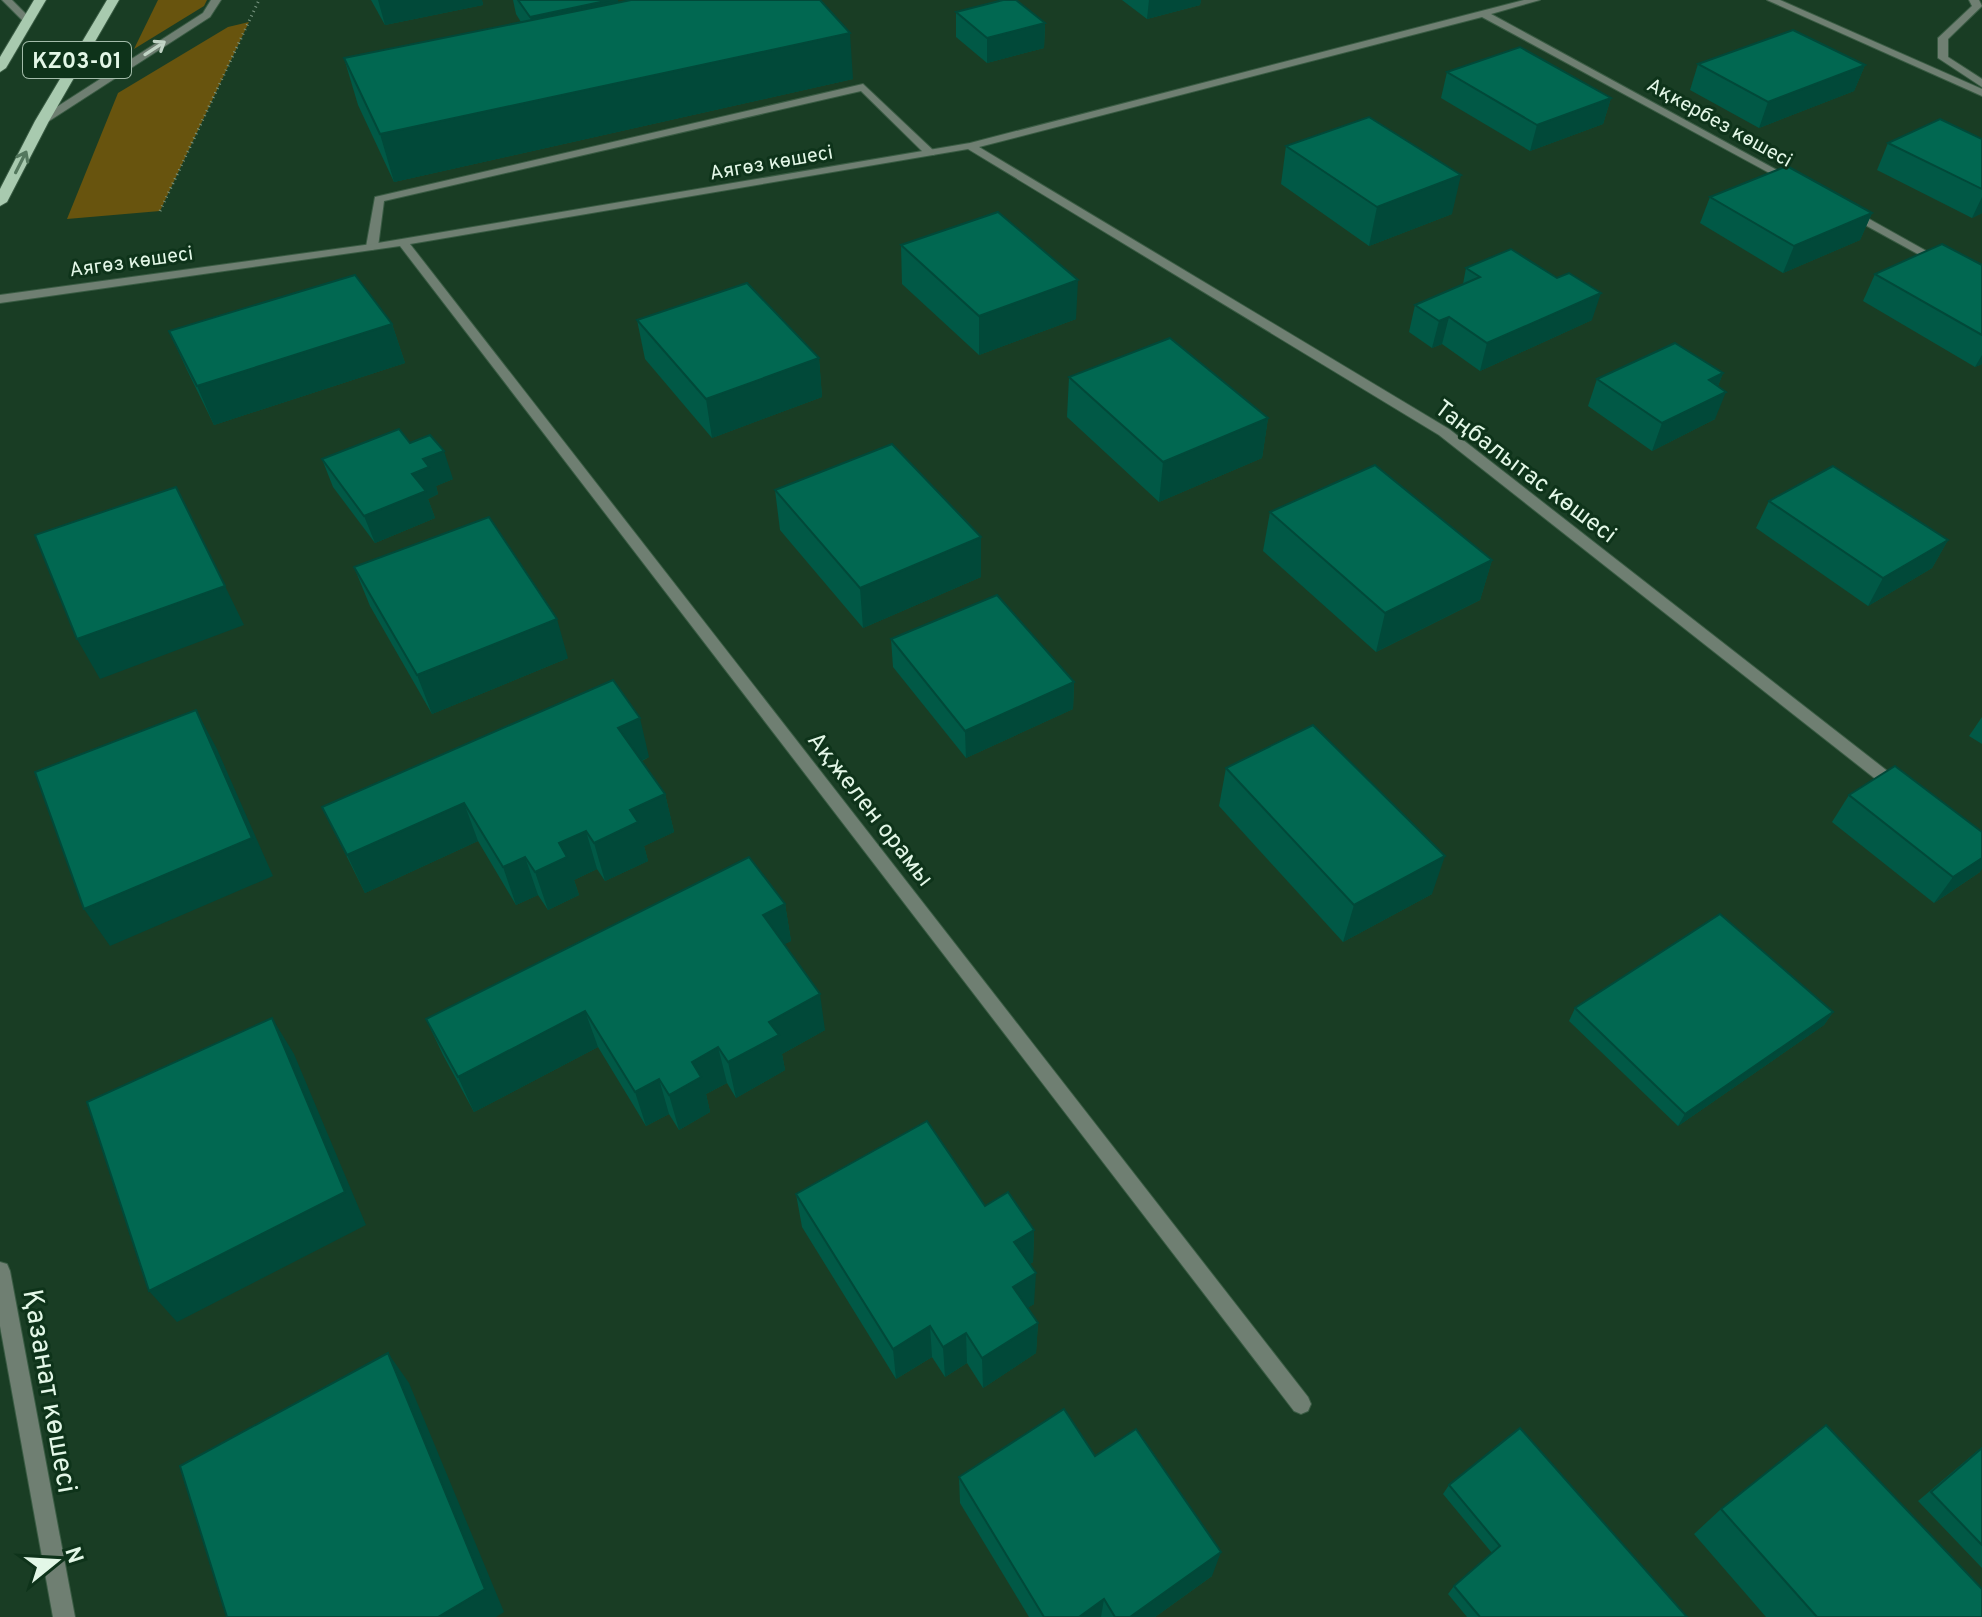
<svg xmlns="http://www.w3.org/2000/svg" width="1982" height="1617" font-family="Overpass,sans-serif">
<rect width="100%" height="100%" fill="#193d24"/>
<g fill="#68540e">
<path d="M 158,0 L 207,0 L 204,6 L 134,49 Z"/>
<path d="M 249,22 L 160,211 L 67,219 L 118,93 L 228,27 Z"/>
</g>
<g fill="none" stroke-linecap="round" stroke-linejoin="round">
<defs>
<g id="lane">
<path d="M 1969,0 L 1979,0 L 1982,6 L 1948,39 L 1948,57 L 1982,79 L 1982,87 L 1938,58 L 1938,38 L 1972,6 Z"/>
<path d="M 863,84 L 934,151 L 934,155 L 926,155 L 861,91 L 384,201 L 378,247 L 372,250 L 366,247 L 375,197 Z"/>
<path d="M 0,1262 L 7,1264 L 10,1271 L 75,1617 L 53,1617 L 0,1326 Z"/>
</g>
<g id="street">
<path d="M 2,0 L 12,0 L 30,18 L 30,22 L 24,22 Z"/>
<path d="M 211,0 L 221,0 L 210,17 L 46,123 L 38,123 L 38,119 L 203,13 Z"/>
<path d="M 1524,0 L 1540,0 L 1491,14 L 1797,181 L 1788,183 L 1482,17 L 979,147 L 1449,429 L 1904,784 L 1906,788 L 1904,792 L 1892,792 L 1439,435 L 968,149 L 410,244 L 1308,1397 L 1311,1404 L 1308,1411 L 1301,1414 L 1294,1411 L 400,246 L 0,303 L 0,295 L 372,244 L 970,143 Z"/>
<path d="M 1767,0 L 1780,0 L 1982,89 L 1982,96 Z"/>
<path d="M 1847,211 L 1855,211 L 1946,262 L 1936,264 L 1847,215 Z"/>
</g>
<g id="primary">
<path d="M 34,0 L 46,0 L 6,68 L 0,72 L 0,57 Z"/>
<path d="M 107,0 L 119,0 L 49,121 L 7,202 L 0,206 L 0,189 L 35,121 Z"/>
</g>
</defs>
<use href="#lane" stroke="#395b43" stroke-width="2"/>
<use href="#street" stroke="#395b43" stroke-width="2"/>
<use href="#primary" stroke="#395b43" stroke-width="2"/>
<path stroke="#789580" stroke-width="3" stroke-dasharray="1 4" stroke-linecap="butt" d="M 160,211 L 259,0"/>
<use href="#lane" fill="#6f7f72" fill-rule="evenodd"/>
<use href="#street" fill="#6f7f72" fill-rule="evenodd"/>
<use href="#primary" fill="#a8caaf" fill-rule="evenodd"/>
</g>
<g fill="#015946">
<path d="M 371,0 L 482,0 L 483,5 L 385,25 Z"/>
<path d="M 513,0 L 618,0 L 618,3 L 853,79 L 394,182 L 358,105 L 344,58 L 521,22 L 516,14 Z"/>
<path d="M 1122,0 L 1201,0 L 1200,5 L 1147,19 Z"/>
<path d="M 956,12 L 1045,23 L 1044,48 L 987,63 L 956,37 Z"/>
<path d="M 1698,64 L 1865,65 L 1854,91 L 1759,128 L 1690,90 Z"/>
<path d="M 1447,72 L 1611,98 L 1603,124 L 1530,151 L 1441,98 Z"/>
<path d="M 1982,139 L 1982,213 L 1972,218 L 1877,170 L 1888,143 Z"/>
<path d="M 1286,146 L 1452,214 L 1369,246 L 1281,184 Z"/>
<path d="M 1710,197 L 1872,213 L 1860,240 L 1783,273 L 1700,223 Z"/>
<path d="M 901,245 L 1076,319 L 979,355 L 902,284 Z"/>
<path d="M 1982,265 L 1982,364 L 1975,367 L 1863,301 L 1875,274 Z"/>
<path d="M 1466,268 L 1592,320 L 1480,371 L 1442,344 L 1432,348 L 1409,332 L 1415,305 L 1463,284 Z"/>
<path d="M 637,320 L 819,358 L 822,397 L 712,438 L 645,359 Z"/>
<path d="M 392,324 L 405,363 L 214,425 L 187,370 L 169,331 Z"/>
<path d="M 1723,373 L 1718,386 L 1715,419 L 1652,451 L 1588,406 L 1597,379 Z"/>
<path d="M 1069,377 L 1268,418 L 1262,458 L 1159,502 L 1067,417 Z"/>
<path d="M 410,443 L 453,479 L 436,486 L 438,494 L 428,499 L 435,518 L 375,543 L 333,487 L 322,459 Z"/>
<path d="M 775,490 L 981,537 L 981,577 L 863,628 L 780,530 Z"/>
<path d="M 1769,501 L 1948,540 L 1932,568 L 1868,606 L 1756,528 Z"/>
<path d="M 1270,512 L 1492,560 L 1480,600 L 1376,652 L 1263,551 Z"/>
<path d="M 354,567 L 568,658 L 432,714 L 370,606 Z"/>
<path d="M 891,639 L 1074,682 L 1073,709 L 966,758 L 893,667 Z"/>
<path d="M 1982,717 L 1982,744 L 1969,736 Z"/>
<path d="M 649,757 L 642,761 L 665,794 L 674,832 L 644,846 L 648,861 L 605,881 L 597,869 L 574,880 L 579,895 L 548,910 L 538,895 L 516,905 L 478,841 L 365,893 L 322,807 Z"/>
<path d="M 1226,768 L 1432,894 L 1343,942 L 1219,806 Z"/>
<path d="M 1849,795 L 1980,872 L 1934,903 L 1832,822 Z"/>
<path d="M 785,904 L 791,941 L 784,944 L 825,1030 L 782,1054 L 785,1070 L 736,1098 L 727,1083 L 706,1094 L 710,1112 L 679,1130 L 669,1114 L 646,1126 L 598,1047 L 474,1112 L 443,1055 L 426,1019 Z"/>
<path d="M 1575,1008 L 1833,1012 L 1824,1025 L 1678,1126 L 1569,1021 Z"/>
<path d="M 796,1194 L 985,1206 L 1034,1230 L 1033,1262 L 1030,1264 L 1034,1304 L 1027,1308 L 1038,1323 L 1036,1353 L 983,1388 L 967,1363 L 945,1377 L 932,1357 L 896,1379 L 802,1227 Z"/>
<path d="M 1982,1447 L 1982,1568 L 1918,1501 Z"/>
<path d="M 1095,1456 L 1212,1576 L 1155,1617 L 1029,1617 L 960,1503 L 959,1477 Z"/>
<path d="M 1449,1485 L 1687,1617 L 1467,1617 L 1448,1594 L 1454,1586 L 1492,1553 L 1443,1494 Z"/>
<path d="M 1721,1509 L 1982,1617 L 1766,1617 L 1694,1534 Z"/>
</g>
<g fill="#014939">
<path d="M 378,0 L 482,0 L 483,5 L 385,25 Z"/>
<path d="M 610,0 L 618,0 L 622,24 L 535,42 L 530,17 Z"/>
<path d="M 1149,0 L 1201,0 L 1200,5 L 1147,19 Z"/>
<path d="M 1045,23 L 1044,48 L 987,63 L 987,38 Z"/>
<path d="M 850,33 L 853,79 L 394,182 L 380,134 Z"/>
<path d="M 1865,65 L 1854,91 L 1759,128 L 1768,102 Z"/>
<path d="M 1611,98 L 1603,124 L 1530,151 L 1537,125 Z"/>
<path d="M 1461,175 L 1452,214 L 1369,246 L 1377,207 Z"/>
<path d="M 1982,197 L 1982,213 L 1972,218 Z"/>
<path d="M 1872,213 L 1860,240 L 1783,273 L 1794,246 Z"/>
<path d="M 1078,280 L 1076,319 L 979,355 L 979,316 Z"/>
<path d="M 1601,293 L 1592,320 L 1480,371 L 1487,343 Z"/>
<path d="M 1449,317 L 1442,344 L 1432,348 L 1439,321 Z"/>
<path d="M 392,324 L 405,363 L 214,425 L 197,386 Z"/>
<path d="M 1982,355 L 1982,364 L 1975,367 Z"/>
<path d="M 819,358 L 822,397 L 712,438 L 706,399 Z"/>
<path d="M 1723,373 L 1713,399 L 1726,392 L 1715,419 L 1652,451 L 1662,423 L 1709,380 Z"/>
<path d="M 1268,418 L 1262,458 L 1159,502 L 1163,462 Z"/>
<path d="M 444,451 L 453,479 L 436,486 L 438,494 L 428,499 L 435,518 L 375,543 L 364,516 L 412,474 L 423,459 Z"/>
<path d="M 981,537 L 981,577 L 863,628 L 860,588 Z"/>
<path d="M 1948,540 L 1932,568 L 1868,606 L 1883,578 Z"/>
<path d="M 1492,560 L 1480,600 L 1376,652 L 1385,613 Z"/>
<path d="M 225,586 L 244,625 L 100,679 L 77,639 Z"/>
<path d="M 557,619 L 568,658 L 432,714 L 417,675 Z"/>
<path d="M 1074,682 L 1073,709 L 966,758 L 965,731 Z"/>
<path d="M 196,710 L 217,749 L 273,876 L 110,946 L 84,909 Z"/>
<path d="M 640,718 L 649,757 L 628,767 L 618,728 Z"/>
<path d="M 665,794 L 674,832 L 644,846 L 648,861 L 605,881 L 594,843 L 630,810 Z"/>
<path d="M 464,803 L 478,841 L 365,893 L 347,855 Z"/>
<path d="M 586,831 L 597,869 L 574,880 L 579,895 L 548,910 L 535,872 L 559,843 Z"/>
<path d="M 1445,856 L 1432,894 L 1343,942 L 1354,905 Z"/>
<path d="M 525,857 L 538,895 L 516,905 L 503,867 Z"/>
<path d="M 1982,858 L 1982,869 L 1980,872 L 1934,903 L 1953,877 Z"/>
<path d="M 785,904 L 791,941 L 770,952 L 763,915 Z"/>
<path d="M 820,994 L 825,1030 L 782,1054 L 785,1070 L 736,1098 L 728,1062 L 769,1022 Z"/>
<path d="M 585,1011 L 598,1047 L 474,1112 L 458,1077 Z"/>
<path d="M 1833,1012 L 1824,1025 L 1678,1126 L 1685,1114 Z"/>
<path d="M 272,1018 L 294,1054 L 366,1225 L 177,1322 L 149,1291 Z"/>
<path d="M 718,1047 L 727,1083 L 706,1094 L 710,1112 L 679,1130 L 669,1095 L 692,1062 Z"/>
<path d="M 659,1079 L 669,1114 L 646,1126 L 635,1092 Z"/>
<path d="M 1034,1230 L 1033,1262 L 1013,1274 L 1014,1242 Z"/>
<path d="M 1036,1273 L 1034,1304 L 1012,1318 L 1013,1287 Z"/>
<path d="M 1038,1323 L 1036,1353 L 983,1388 L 982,1358 Z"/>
<path d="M 930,1326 L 932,1357 L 896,1379 L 893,1349 Z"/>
<path d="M 966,1333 L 967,1363 L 945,1377 L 943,1347 Z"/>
<path d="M 388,1353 L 409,1383 L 504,1612 L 496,1617 L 438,1617 Z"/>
<path d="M 1221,1552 L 1212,1576 L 1155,1617 L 1130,1617 Z"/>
<path d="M 1104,1599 L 1101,1617 L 1079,1617 Z"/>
</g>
<g fill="#016851" stroke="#014939" stroke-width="2">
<path d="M 518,0 L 610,0 L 530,17 Z"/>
<path d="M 631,0 L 820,0 L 850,33 L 380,134 L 344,58 Z"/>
<path d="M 1003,0 L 1016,0 L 1045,23 L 987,38 L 956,12 Z"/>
<path d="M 1793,30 L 1865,65 L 1768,102 L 1698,64 Z"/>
<path d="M 1520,47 L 1611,98 L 1537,125 L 1447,72 Z"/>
<path d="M 1369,117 L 1461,175 L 1377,207 L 1286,146 Z"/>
<path d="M 1940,119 L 1982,139 L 1982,189 L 1888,143 Z"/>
<path d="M 1787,166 L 1872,213 L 1794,246 L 1710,197 Z"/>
<path d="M 998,212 L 1078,280 L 979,316 L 901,245 Z"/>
<path d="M 1942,244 L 1982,265 L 1982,335 L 1875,274 Z"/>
<path d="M 1511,249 L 1557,278 L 1569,273 L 1601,293 L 1487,343 L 1449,317 L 1439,321 L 1415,305 L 1480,277 L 1466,268 Z"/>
<path d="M 355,275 L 392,324 L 197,386 L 169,331 Z"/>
<path d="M 747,283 L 819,358 L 706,399 L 637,320 Z"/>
<path d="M 1170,338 L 1268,418 L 1163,462 L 1069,377 Z"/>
<path d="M 1675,343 L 1723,373 L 1709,380 L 1726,392 L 1662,423 L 1597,379 Z"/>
<path d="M 399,429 L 410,443 L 430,435 L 444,451 L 423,459 L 429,467 L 412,474 L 426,491 L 364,516 L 322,459 Z"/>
<path d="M 892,444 L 981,537 L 860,588 L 775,490 Z"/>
<path d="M 1375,465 L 1492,560 L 1385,613 L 1270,512 Z"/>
<path d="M 1833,466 L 1948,540 L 1883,578 L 1769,501 Z"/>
<path d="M 176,487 L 225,586 L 77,639 L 35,535 Z"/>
<path d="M 489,517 L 557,619 L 417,675 L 354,567 Z"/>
<path d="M 997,595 L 1074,682 L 965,731 L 891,639 Z"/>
<path d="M 613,680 L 640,718 L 618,728 L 665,794 L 630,810 L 638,822 L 594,843 L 586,831 L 559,843 L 567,857 L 535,872 L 525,857 L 503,867 L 464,803 L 347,855 L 322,807 Z"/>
<path d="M 196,710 L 252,838 L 84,909 L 35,772 Z"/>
<path d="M 1313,725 L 1445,856 L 1354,905 L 1226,768 Z"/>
<path d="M 1895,766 L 1982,832 L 1982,858 L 1953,877 L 1849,795 Z"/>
<path d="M 749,857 L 785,904 L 763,915 L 820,994 L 769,1022 L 779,1035 L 728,1062 L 718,1047 L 692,1062 L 701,1077 L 669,1095 L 659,1079 L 635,1092 L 585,1011 L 458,1077 L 426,1019 Z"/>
<path d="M 1720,914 L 1833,1012 L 1685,1114 L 1575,1008 Z"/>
<path d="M 272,1018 L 345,1192 L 149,1291 L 87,1102 Z"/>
<path d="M 927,1121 L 985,1206 L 1008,1192 L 1034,1230 L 1014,1242 L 1036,1273 L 1013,1287 L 1038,1323 L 982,1358 L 966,1333 L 943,1347 L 930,1326 L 893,1349 L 796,1194 Z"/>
<path d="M 388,1353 L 485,1589 L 438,1617 L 227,1617 L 180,1466 Z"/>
<path d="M 1064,1409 L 1095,1456 L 1136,1429 L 1221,1552 L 1130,1617 L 1115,1617 L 1104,1599 L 1079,1617 L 1044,1617 L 959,1477 Z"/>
<path d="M 1826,1425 L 1982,1589 L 1982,1617 L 1817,1617 L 1721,1509 Z"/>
<path d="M 1520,1428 L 1687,1617 L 1480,1617 L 1454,1586 L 1500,1546 L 1449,1485 Z"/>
<path d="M 1982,1448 L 1982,1545 L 1931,1492 Z"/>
</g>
<defs><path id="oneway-shaft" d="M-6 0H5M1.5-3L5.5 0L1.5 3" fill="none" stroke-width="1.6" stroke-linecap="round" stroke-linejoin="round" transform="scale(2)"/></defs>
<use stroke="#c0d3c4" href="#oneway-shaft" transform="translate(155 48) rotate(-33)"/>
<use stroke="#53775d" href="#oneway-shaft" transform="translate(21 162) rotate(-63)"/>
<g text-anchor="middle" stroke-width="6" stroke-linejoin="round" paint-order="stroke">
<g font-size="20" fill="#e3f7e7" stroke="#0e331a">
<text transform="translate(1720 122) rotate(29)" y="7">Ақкербез көшесі</text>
<text transform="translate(771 162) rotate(-10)" y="7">Аягөз көшесі</text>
<text transform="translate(131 261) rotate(-8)" y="7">Аягөз көшесі</text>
</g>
<rect fill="#0e331a" stroke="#a3bcaa" stroke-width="2" x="23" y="42" width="108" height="36" rx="6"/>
<g font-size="22" font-weight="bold" fill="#e3f7e7">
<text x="77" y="68">KZ03-01</text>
</g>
<g font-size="24" fill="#e3f7e7" stroke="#0e331a">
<text transform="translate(1526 471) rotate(37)" y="8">Таңбалытас көшесі</text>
<text transform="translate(871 809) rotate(52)" y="8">Ақжелен орамы</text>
</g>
<g font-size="28" fill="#e3f7e7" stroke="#0e331a">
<text transform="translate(51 1391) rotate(80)" y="10">Қазанат көшесі</text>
</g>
</g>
<g transform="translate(56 1561) rotate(72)" stroke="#0e331a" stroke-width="6" paint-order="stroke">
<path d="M0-6L14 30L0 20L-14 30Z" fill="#e3f7e7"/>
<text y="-12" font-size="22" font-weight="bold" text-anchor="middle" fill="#e3f7e7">N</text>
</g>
</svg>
